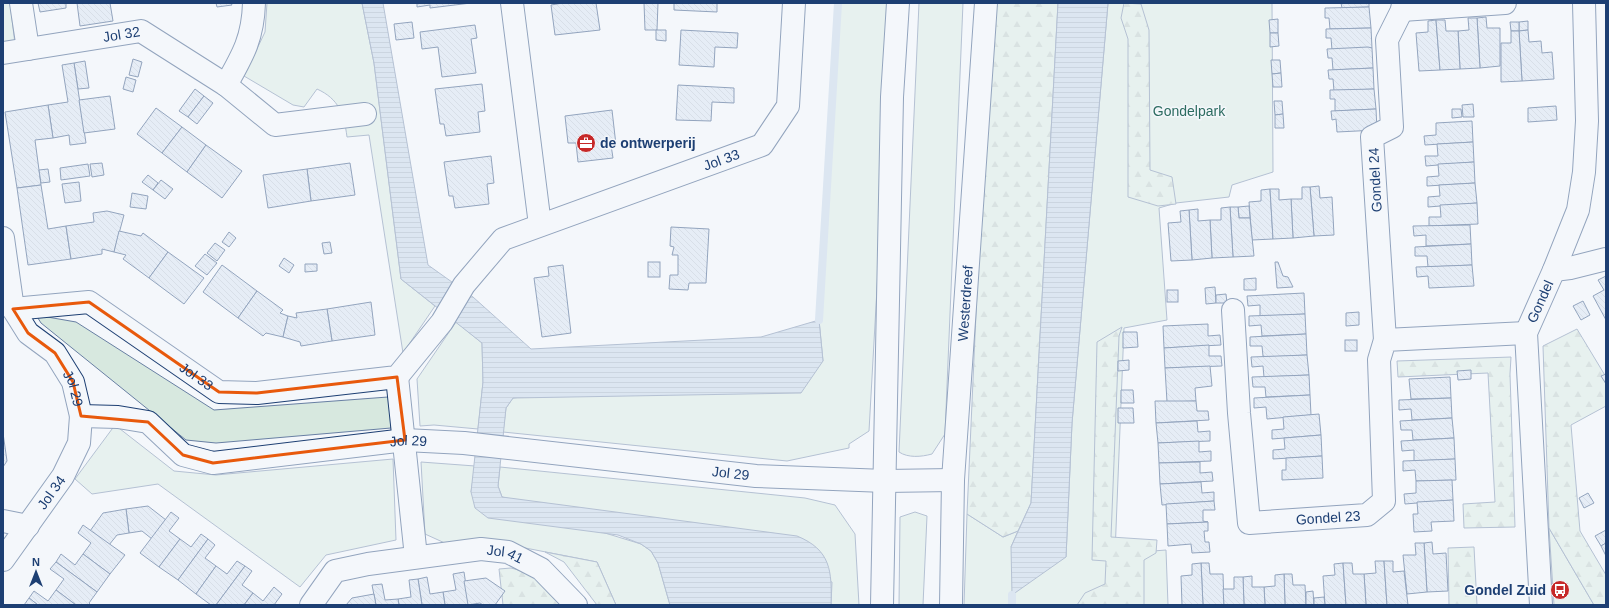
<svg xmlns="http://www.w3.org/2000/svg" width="1609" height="608" font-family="Arial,sans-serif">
<defs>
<pattern id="forest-firs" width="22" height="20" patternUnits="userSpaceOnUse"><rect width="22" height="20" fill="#d7e8df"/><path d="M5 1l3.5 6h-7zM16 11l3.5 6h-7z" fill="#b8c8c3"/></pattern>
<pattern id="water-rules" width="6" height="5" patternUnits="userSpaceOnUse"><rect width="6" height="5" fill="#bed0e5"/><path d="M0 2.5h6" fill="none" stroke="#9aaabe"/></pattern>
<pattern id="building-back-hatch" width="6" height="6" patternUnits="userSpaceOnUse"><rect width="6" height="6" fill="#d5e0f0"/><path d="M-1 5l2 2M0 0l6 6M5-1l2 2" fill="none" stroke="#b6c1d1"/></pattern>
</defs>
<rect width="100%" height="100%" fill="#f4f7fb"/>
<g fill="#d7e8df" stroke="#687fa3">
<path d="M 3,3 L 10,3 L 15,44 L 3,46 Z"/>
<path d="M 267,3 L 362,3 L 374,63 L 401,279 L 435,306 L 403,353 L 369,135 L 347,137 C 344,114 339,99 317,89 L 304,107 L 293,105 L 244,76 L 265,32 Z"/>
<path d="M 838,3 L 893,3 L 869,431 L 849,444 L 849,448 L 787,461 L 503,432 L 506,408 L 513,398 L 823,361 L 819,320 Z"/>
<path d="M 919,3 L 963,3 L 945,434 L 932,454 C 921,457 908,458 899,452 Z"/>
<path d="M 1108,3 L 1272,3 L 1273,172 L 1232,185 L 1229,197 L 1176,203 L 1159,208 L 1167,320 L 1124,328 L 1115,554 L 1166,550 L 1168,605 L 964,605 L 967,514 L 1003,537 L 1018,531 L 1011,547 L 1066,557 L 1072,423 Z"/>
<path d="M 36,315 L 76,322 L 214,410 L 388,397 L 390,403 L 391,428 L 216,443 L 186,440 L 41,323 Z"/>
<path d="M 456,322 L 482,343 L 483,382 L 478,429 L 434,425 L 420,426 L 417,379 Z"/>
<path d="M 115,425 L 174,471 L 216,475 L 393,459 L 396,540 L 326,555 L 300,587 L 158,484 L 92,494 L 75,479 Z"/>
<path d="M 421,462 L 475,466 L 471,492 L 641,544 L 651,551 L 658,563 L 670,605 L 616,605 L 597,562 L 510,545 L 447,544 L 425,534 Z"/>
<path d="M 500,467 L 805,498 L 835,505 L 855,534 L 859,605 L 831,605 L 832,582 L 502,497 L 498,486 Z"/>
<path d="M 915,512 L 927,516 L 923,605 L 899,605 L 900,517 Z"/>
<path d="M 1549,528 L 1594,605 L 1554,605 Z"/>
</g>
<g fill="url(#forest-firs)" stroke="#687fa3">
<path d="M 990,3 L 1058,3 L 1031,503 L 1018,531 L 1003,537 L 967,514 Z"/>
<path d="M 1124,3 L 1141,4 L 1149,30 L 1150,170 L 1172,177 L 1176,204 L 1158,206 L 1128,197 L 1128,39 L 1121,18 Z"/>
<path d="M 1122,327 L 1119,336 L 1111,537 L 1157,540 L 1156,553 L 1144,560 L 1144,605 L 1077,605 L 1085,593 L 1105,584 L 1106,561 L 1092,560 L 1097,342 Z"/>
<path d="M 1577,329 L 1606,377 L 1606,406 L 1571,425 L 1580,531 L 1606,575 L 1606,605 L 1594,605 L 1549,528 L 1543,346 Z"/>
<path d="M 1511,357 L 1510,374 L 1515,527 L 1464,528 L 1463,504 L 1495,502 L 1488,373 L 1398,377 L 1397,361 Z"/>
<path d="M 1474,547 L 1477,605 L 1449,605 L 1448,548 Z"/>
<path d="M 545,552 L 597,562 L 616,605 L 597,605 L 564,562 Z"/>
<path d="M 511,568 L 544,577 L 563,605 L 503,605 L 499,569 Z"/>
</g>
<g fill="url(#water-rules)" stroke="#687fa3">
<path d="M 362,3 L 383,3 L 428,265 L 473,297 L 531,349 L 761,337 L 819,320 L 823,361 L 801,393 L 513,398 L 506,408 L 498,486 L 502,497 L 797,536 C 831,550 832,571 831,605 L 670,605 L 658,563 L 651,551 L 641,544 L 618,535 L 488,518 L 475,508 L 471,492 L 483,382 L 482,343 L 401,279 L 374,63 Z"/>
<path d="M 1058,3 L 1108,3 L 1072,423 L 1066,557 L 1012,595 L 1011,547 L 1031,503 Z"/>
</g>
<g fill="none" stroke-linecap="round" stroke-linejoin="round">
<g stroke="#bed0e5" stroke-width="8">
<path d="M 819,320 L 838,3"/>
<path d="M 1012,595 L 1012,605"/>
</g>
</g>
<g fill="url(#building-back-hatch)" stroke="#1d3f73">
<path d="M 38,3 L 66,3 L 66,8 L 40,12 Z"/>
<path d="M 77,3 L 110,3 L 113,21 L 80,26 Z"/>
<path d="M 216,3 L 231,3 L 232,5 L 217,7 Z"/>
<path d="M 417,3 L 471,3 L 430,8 L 430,5 L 417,7 Z"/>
<path d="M 596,3 L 600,30 L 555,35 L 551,5 L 563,3 Z"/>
<path d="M 644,3 L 658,3 L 657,30 L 645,30 Z"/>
<path d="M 674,3 L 717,3 L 717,12 L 674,10 Z"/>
<path d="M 1341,3 L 1369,3 L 1369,7 L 1342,8 Z"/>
<path d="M 1369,7 L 1371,28 L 1330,29 L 1329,18 L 1325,18 L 1325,8 Z"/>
<path d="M 1486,17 L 1487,28 L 1500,28 L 1500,66 L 1480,68 L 1477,18 Z"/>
<path d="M 1468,18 L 1477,18 L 1480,68 L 1460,69 L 1458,31 L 1469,30 Z"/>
<path d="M 1278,19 L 1278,33 L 1270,33 L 1269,20 Z"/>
<path d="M 1436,20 L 1440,70 L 1419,71 L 1416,33 L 1428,32 L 1428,21 Z"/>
<path d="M 1436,20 L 1445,20 L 1446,31 L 1458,31 L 1460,69 L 1440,70 Z"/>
<path d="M 1528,21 L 1528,30 L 1519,31 L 1519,22 Z"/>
<path d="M 412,22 L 414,38 L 396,40 L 394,24 Z"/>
<path d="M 1510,22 L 1519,22 L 1519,31 L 1511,31 Z"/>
<path d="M 475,25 L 477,38 L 471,39 L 476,73 L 442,77 L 438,47 L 422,49 L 420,32 Z"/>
<path d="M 1371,28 L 1372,48 L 1332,50 L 1331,38 L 1326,38 L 1326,29 Z"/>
<path d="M 656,30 L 666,30 L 666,41 L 656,40 Z"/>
<path d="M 681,30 L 738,33 L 737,48 L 715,47 L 714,67 L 679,65 Z"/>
<path d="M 1528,30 L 1529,42 L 1541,41 L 1542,53 L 1552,52 L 1554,79 L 1522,81 L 1519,31 Z"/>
<path d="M 1511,31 L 1519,31 L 1522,81 L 1501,82 L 1501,43 L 1511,43 Z"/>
<path d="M 1270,33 L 1278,33 L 1279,46 L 1270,47 Z"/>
<path d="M 1368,47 L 1372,48 L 1373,68 L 1333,70 L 1332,58 L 1328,58 L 1327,49 Z"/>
<path d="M 133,59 L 142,62 L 138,77 L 129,75 Z"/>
<path d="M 1271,60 L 1280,60 L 1281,73 L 1272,74 Z"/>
<path d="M 85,61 L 89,88 L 78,89 L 74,63 Z"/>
<path d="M 74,63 L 86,143 L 70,145 L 69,135 L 53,138 L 48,105 L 68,102 L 62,65 Z"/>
<path d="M 1373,68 L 1374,89 L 1334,91 L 1333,79 L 1329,79 L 1328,70 Z"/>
<path d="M 1281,73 L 1282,87 L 1273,87 L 1272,74 Z"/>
<path d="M 126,77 L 136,80 L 133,92 L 123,89 Z"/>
<path d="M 482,84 L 485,111 L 478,112 L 480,132 L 446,136 L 444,124 L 440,124 L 435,89 Z"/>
<path d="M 678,85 L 734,88 L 734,103 L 712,102 L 711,121 L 676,120 Z"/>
<path d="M 195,89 L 204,96 L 188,117 L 179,111 Z"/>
<path d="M 1374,89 L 1376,109 L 1335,111 L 1335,99 L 1330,99 L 1330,90 Z"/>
<path d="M 110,96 L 115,129 L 84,133 L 79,100 Z"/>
<path d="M 204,96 L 213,103 L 197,124 L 188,117 Z"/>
<path d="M 1274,101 L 1282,101 L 1283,114 L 1275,115 Z"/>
<path d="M 1473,104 L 1474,117 L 1463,117 L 1462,105 Z"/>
<path d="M 48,105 L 53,138 L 35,140 L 41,185 L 17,188 L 5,112 Z"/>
<path d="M 1556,106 L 1557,120 L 1528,122 L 1528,108 Z"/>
<path d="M 156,108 L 182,127 L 162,153 L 137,134 Z"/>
<path d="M 1376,109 L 1377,130 L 1337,132 L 1336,119 L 1332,120 L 1331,111 Z"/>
<path d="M 1452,109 L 1461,109 L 1462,117 L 1452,118 Z"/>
<path d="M 612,110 L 616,145 L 611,145 L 613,158 L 578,162 L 576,143 L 568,143 L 565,116 Z"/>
<path d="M 1283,114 L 1284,128 L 1275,128 L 1275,115 Z"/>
<path d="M 1472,121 L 1473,142 L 1425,145 L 1424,136 L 1436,135 L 1436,123 Z"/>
<path d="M 182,127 L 206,145 L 187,172 L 162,153 Z"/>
<path d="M 1473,142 L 1474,162 L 1426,166 L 1425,156 L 1438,156 L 1437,144 Z"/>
<path d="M 206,145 L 242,171 L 222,198 L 187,172 Z"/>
<path d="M 491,156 L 494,183 L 487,184 L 489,204 L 455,208 L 453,196 L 449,196 L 444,162 Z"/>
<path d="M 1474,162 L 1475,183 L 1427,186 L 1427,177 L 1439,176 L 1438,164 Z"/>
<path d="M 102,163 L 104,175 L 92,177 L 90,164 Z"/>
<path d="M 350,163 L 355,195 L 311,201 L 307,169 Z"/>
<path d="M 88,164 L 90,176 L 61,180 L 60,168 Z"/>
<path d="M 48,169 L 50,182 L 41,183 L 39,170 Z"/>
<path d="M 307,169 L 311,201 L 268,208 L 263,175 Z"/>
<path d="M 148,175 L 158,183 L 153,190 L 142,182 Z"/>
<path d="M 161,180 L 173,189 L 165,199 L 153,190 Z"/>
<path d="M 79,182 L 81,201 L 65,203 L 62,184 Z"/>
<path d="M 1475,183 L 1477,203 L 1428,207 L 1428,197 L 1440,196 L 1439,185 Z"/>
<path d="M 41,185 L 48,229 L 66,226 L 71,259 L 28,265 L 17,188 Z"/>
<path d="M 1319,186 L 1320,198 L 1332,197 L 1334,235 L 1314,236 L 1310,187 Z"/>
<path d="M 1302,187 L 1310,187 L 1314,236 L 1293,238 L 1291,199 L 1302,199 Z"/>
<path d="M 1270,189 L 1273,239 L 1252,240 L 1249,202 L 1261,201 L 1261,190 Z"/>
<path d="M 1270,189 L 1279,189 L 1279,200 L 1291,199 L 1293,238 L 1273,239 Z"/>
<path d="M 132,193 L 148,196 L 146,209 L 130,207 Z"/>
<path d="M 1477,203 L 1478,224 L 1429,226 L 1429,217 L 1441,217 L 1440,205 Z"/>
<path d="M 1249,206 L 1250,218 L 1239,218 L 1238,207 Z"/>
<path d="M 1230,207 L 1238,207 L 1239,218 L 1250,218 L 1254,256 L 1233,257 Z"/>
<path d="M 1230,207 L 1233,257 L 1212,258 L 1210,220 L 1221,220 L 1221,208 Z"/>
<path d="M 1198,209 L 1198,221 L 1210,220 L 1212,258 L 1192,260 L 1189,210 Z"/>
<path d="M 1189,210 L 1192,260 L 1171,261 L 1168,223 L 1181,222 L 1180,211 Z"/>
<path d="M 107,211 L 124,215 L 114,252 L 102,249 L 102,254 L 71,259 L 66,226 L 94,222 L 93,213 Z"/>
<path d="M 1470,225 L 1471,244 L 1426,246 L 1426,235 L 1414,236 L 1413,226 Z"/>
<path d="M 671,227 L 709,229 L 706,283 L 689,283 L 688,290 L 669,289 L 670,275 L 678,275 L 678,255 L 672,255 L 674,247 L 670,246 Z"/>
<path d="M 119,231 L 141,236 L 143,233 L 168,252 L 149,278 L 123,259 L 126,255 L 114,252 Z"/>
<path d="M 229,232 L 236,238 L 229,247 L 222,242 Z"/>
<path d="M 330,242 L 332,253 L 324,254 L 322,243 Z"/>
<path d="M 215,243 L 225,250 L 217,261 L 207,253 Z"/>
<path d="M 1471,244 L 1472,265 L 1428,267 L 1427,256 L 1415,256 L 1415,247 Z"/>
<path d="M 168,252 L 204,278 L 184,304 L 149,278 Z"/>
<path d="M 205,254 L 217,263 L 207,275 L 195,266 Z"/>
<path d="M 284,258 L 294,265 L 289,273 L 279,266 Z"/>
<rect x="648" y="262" width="12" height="15"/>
<path d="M 1275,262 L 1278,262 L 1283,276 L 1288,277 L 1293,287 L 1277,288 Z"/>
<path d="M 305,264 L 317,264 L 317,271 L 305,272 Z"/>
<path d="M 222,265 L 257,291 L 238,318 L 203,292 Z"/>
<path d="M 563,265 L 571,333 L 542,337 L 534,278 L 549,276 L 548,267 Z"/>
<path d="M 1472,265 L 1474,286 L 1429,288 L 1428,276 L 1417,277 L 1416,267 Z"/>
<path d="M 1606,276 L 1606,320 L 1593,296 L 1604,290 L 1598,280 Z"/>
<path d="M 1256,278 L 1256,290 L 1244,290 L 1244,279 Z"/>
<path d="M 1215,287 L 1216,303 L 1206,304 L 1205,288 Z"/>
<rect x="1167" y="290" width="11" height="12"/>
<path d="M 257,291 L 283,310 L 280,313 L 288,316 L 283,337 L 266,333 L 263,336 L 238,318 Z"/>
<path d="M 1304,293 L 1305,314 L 1265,316 L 1260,316 L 1260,305 L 1248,306 L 1247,296 Z"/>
<path d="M 1226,294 L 1227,303 L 1216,303 L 1216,295 Z"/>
<path d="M 1583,301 L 1590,315 L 1581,320 L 1573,306 Z"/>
<path d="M 371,302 L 375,335 L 332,341 L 327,309 Z"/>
<path d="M 327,309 L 332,341 L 301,346 L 300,342 L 283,337 L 288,316 L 297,318 L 296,313 Z"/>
<path d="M 1359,312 L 1359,325 L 1346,326 L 1346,313 Z"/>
<path d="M 1305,314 L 1306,334 L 1262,336 L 1261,325 L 1249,326 L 1249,316 Z"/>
<path d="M 1208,324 L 1208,336 L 1220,335 L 1221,345 L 1164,348 L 1163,326 Z"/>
<path d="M 1123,332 L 1137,332 L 1138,347 L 1123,348 Z"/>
<path d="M 1306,334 L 1307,355 L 1267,357 L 1263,356 L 1262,346 L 1250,346 L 1250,337 Z"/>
<rect x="1345" y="340" width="12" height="11"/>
<path d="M 1209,345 L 1209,356 L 1221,356 L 1222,366 L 1165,368 L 1164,348 Z"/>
<path d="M 1307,355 L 1309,375 L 1264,377 L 1263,366 L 1252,367 L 1251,357 Z"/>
<path d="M 1129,360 L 1129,370 L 1118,371 L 1118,361 Z"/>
<path d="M 1210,366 L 1212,386 L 1195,388 L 1196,401 L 1167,402 L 1165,368 Z"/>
<path d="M 1471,370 L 1471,379 L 1458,380 L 1457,371 Z"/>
<path d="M 1606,374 L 1606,384 L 1601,376 Z"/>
<path d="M 1309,375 L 1310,395 L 1266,397 L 1265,387 L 1253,387 L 1252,377 Z"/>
<path d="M 1450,377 L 1451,398 L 1411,399 L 1409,379 Z"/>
<path d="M 1121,390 L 1133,390 L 1134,403 L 1121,403 Z"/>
<path d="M 1310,395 L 1311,415 L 1267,419 L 1266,407 L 1254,408 L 1254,398 Z"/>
<path d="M 1451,398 L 1452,418 L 1412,420 L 1411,409 L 1399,410 L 1399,400 Z"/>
<path d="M 1155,401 L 1196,401 L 1197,411 L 1208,411 L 1209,420 L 1156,423 Z"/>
<path d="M 1118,408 L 1133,408 L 1134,423 L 1118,423 Z"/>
<path d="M 1319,414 L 1321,435 L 1272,439 L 1272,430 L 1284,429 L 1283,417 Z"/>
<path d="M 1452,418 L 1454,438 L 1413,440 L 1412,430 L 1401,430 L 1400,421 Z"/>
<path d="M 1197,421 L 1198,432 L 1210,431 L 1210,441 L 1158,443 L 1156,423 Z"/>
<path d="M 3,433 L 7,461 L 3,467 Z"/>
<path d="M 1321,435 L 1322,456 L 1273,459 L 1273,450 L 1285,449 L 1284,438 Z"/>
<path d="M 1454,438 L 1455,459 L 1414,461 L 1414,450 L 1402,451 L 1401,441 Z"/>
<path d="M 1199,441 L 1199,452 L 1211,451 L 1211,461 L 1159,463 L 1158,443 Z"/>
<path d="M 1322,456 L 1323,478 L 1282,480 L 1282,470 L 1286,470 L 1286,458 Z"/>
<path d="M 1455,459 L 1456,480 L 1416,481 L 1415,470 L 1403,471 L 1403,461 Z"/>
<path d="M 1200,462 L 1200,473 L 1212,472 L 1213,481 L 1160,484 L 1159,463 Z"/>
<path d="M 1452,480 L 1453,500 L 1405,504 L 1404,494 L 1416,493 L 1416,481 Z"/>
<path d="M 1201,482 L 1202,493 L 1214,492 L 1214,501 L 1162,505 L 1160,484 Z"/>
<path d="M 1588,493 L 1594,503 L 1584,508 L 1579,498 Z"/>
<path d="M 1453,500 L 1454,521 L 1431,522 L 1432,531 L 1414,532 L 1413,514 L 1418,514 L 1417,502 Z"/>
<path d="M 1214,501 L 1215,510 L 1203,510 L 1203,521 L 1208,522 L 1167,524 L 1166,504 Z"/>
<path d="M 148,506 L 166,520 L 152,539 L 142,531 L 129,533 L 126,509 Z"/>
<path d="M 126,509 L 129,533 L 117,535 L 109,545 L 90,531 L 103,513 Z"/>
<path d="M 171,512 L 179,518 L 169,531 L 180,539 L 159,567 L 140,553 Z"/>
<path d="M 1208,522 L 1208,531 L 1204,531 L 1205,542 L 1209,542 L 1210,552 L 1192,553 L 1191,544 L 1168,546 L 1167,524 Z"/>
<path d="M 83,525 L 125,555 L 110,574 L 83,554 L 91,543 L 78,533 Z"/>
<path d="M 1606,530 L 1606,543 L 1601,546 L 1595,536 Z"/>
<path d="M 201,534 L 208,539 L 178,580 L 159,567 L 180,539 L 191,547 Z"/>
<path d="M 208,539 L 215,545 L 205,558 L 216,566 L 196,594 L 178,580 Z"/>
<path d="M 1432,542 L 1433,554 L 1446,553 L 1448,591 L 1427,592 L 1424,543 Z"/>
<path d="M 1415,543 L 1424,543 L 1427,592 L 1407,594 L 1403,555 L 1416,555 Z"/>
<path d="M 1606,543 L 1606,556 L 1601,546 Z"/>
<path d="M 61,554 L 75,565 L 83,554 L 110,574 L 97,592 L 56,562 Z"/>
<path d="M 237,561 L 245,566 L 216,605 L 211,605 L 196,594 L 216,566 L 227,574 Z"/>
<path d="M 1375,561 L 1384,561 L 1387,605 L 1366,605 L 1364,574 L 1376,573 Z"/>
<path d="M 1384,561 L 1393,561 L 1393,572 L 1404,571 L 1408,605 L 1387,605 Z"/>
<path d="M 56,562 L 97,592 L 89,603 L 91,605 L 76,605 L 56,590 L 64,579 L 50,569 Z"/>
<path d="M 1201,563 L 1209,563 L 1210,574 L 1223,574 L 1224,605 L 1203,605 Z"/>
<path d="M 1201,563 L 1203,605 L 1182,605 L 1181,576 L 1192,575 L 1192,564 Z"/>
<path d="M 1343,563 L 1346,605 L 1325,605 L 1323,576 L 1335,575 L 1334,564 Z"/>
<path d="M 1343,563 L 1352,563 L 1353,574 L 1364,574 L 1366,605 L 1346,605 Z"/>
<path d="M 245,566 L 252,571 L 242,585 L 253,593 L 244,605 L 216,605 Z"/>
<path d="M 464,572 L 469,605 L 445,605 L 443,592 L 456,590 L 453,574 Z"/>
<path d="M 1284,574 L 1292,574 L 1293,585 L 1305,585 L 1306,605 L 1285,605 Z"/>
<path d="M 1284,574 L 1285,605 L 1265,605 L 1264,587 L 1275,586 L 1275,575 Z"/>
<path d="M 1252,576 L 1252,587 L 1264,587 L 1265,605 L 1244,605 L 1243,577 Z"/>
<path d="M 427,577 L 430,594 L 443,592 L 445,605 L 422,605 L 418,579 Z"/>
<path d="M 1234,577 L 1243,577 L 1244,605 L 1224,605 L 1223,589 L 1234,589 Z"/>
<path d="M 486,578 L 505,591 L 495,605 L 483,605 L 480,603 L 468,605 L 464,581 Z"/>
<path d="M 418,579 L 422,605 L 399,605 L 398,599 L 411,597 L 409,580 Z"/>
<path d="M 382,584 L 385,600 L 398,599 L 399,605 L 376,605 L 372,585 Z"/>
<path d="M 274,587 L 282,594 L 274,605 L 244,605 L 253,593 L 263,601 Z"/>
<path d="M 56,590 L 76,605 L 38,605 L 29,598 L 34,591 L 48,601 Z"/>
<path d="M 1313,591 L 1314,605 L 1306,605 L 1306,592 Z"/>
<path d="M 374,594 L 376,605 L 346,605 L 352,598 Z"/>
<path d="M 1324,597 L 1325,605 L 1314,605 L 1314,598 Z"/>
<path d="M 29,598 L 38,605 L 24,605 Z"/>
</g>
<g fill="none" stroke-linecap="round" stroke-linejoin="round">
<defs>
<g id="street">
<path d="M 21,3 L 28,49"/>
<path d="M 512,3 L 540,225"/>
<path d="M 1402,10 L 1505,3"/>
<path id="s1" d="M 3,53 L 141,31 L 226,85 L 275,125 L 365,114"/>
<path d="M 226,85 C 243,55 253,38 254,3"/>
<path d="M 1554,270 L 1570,268 L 1606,259"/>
<path id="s2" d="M 13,309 L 89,302 L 219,392 L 257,393 L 397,377 L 442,322 L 464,285 L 503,239 L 762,145 L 788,106 L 794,3"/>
<path id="s3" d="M 1233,310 L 1239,413 L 1249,523 L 1367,515 L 1384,501 L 1379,360 L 1385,340 L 1526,333"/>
<path d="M 1385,340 L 1372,137 L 1392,127 L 1387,40 L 1402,10 L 1403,3"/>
<path d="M 397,377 L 416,557"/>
<path d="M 3,521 L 28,526"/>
<path id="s4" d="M 3,560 L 63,476 L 79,443 L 81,416"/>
<path id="s5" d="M 311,605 L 335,571 L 368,564 L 481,549 L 508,552 L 541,569 L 576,605"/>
</g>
<g id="secondary">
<path id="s6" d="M 3,238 L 13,309 L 28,333 L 55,353 L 73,382 L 81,416 L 118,417 L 148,422 L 183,455 L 213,463 L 405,440 L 464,443 L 756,476 L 885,481 L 953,480"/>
<path d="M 882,605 L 892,97 L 898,3"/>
<path id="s7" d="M 951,605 L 953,480 L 986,3"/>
<path id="s8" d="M 1541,605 L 1526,333 L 1554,270 L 1578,210 L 1584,172 L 1587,121 L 1584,3"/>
</g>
</defs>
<use href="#street" stroke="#1d3f73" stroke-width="24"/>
<use href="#secondary" stroke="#1d3f73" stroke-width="24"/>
<use href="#street" stroke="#f4f7fb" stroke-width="22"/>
<use href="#secondary" stroke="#f4f7fb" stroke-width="22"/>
</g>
<path d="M0 0H1609V608H0ZM 89,302 L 219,392 L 257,393 L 397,377 L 405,440 L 213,463 L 183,455 L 148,422 L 81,416 L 73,382 L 55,353 L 28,333 L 13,309 Z" fill="#f4f7fb" fill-opacity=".55" fill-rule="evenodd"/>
<path fill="none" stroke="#e8590c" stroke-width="3" stroke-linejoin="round" d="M 89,302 L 219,392 L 257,393 L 397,377 L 405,440 L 213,463 L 183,455 L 148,422 L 81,416 L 73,382 L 55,353 L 28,333 L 13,309 Z"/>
<defs>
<symbol id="office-disc" viewBox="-11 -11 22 22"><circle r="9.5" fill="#c62828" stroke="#f4f7fb"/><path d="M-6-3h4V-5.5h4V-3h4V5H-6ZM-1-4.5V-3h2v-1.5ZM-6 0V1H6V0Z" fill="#fff"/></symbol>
<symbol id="bus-disc" viewBox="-11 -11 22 22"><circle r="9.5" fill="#c62828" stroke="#f4f7fb"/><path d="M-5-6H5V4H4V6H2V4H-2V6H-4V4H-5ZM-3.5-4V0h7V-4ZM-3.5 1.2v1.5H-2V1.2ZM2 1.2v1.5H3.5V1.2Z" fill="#fff"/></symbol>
</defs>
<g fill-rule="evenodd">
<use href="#office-disc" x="575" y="132" width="22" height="22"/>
<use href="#bus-disc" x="1549" y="579" width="22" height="22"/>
</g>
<g text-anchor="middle" stroke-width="3" stroke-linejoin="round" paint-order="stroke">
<g font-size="14" fill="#1d3f73" stroke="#f4f7fb">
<text dy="5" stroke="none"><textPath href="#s1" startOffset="120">Jol 32</textPath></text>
<text dy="5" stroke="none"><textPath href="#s2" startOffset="820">Jol 33</textPath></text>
<text transform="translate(1375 180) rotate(-93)" y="5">Gondel 24</text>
<text dy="5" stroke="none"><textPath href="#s8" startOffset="307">Gondel</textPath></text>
<text dy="5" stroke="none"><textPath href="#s7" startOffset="302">Westerdreef</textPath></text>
<text dy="5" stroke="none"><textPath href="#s2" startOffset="207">Jol 33</textPath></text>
<text dy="5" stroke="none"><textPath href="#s6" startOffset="174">Jol 29</textPath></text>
<text dy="5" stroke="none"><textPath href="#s6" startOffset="546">Jol 29</textPath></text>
<text dy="5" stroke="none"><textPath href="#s6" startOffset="870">Jol 29</textPath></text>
<text dy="5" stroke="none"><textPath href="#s4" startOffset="83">Jol 34</textPath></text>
<text dy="5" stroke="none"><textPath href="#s3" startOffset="293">Gondel 23</textPath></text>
<text dy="5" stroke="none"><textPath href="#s5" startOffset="214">Jol 41</textPath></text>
</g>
<g font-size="14" fill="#2c6c60" stroke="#f4f7fb">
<text x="1189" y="116">Gondelpark</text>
</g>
<g font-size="14" font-weight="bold" fill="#1d3f73" stroke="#f4f7fb" text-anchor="start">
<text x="600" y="148">de ontwerperij</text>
<text x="1546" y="595" text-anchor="end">Gondel Zuid</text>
</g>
</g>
<rect width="1609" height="608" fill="none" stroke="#1d3f73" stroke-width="8"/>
<g transform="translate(36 572)" stroke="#f4f7fb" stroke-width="3" paint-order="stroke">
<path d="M0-3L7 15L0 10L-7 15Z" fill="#1d3f73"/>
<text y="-6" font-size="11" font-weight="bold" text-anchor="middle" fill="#1d3f73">N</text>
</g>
</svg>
